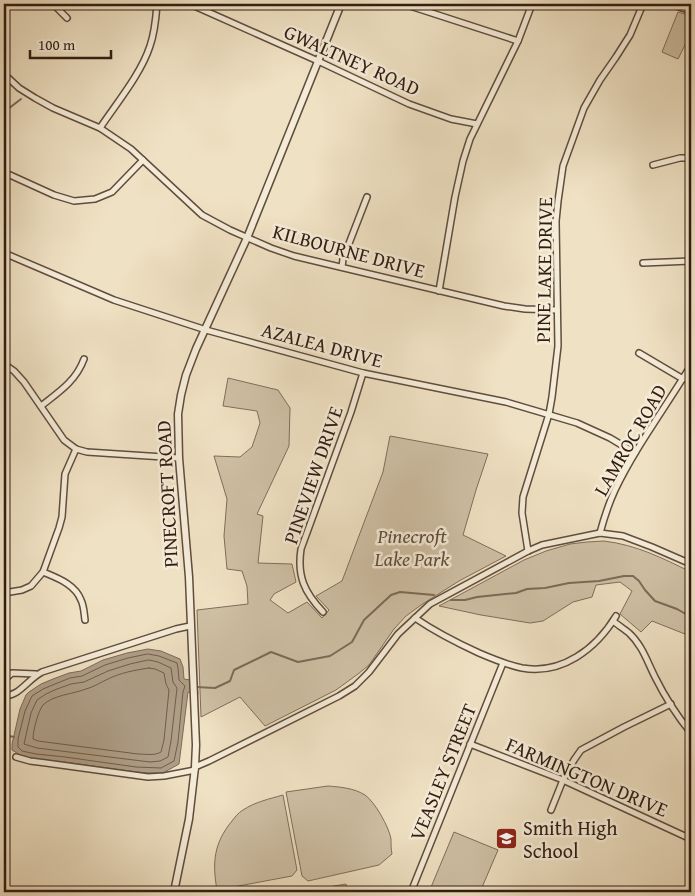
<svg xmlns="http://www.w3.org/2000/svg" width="695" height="896" font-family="'Gentium Book Plus',serif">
<rect width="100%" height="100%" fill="#efe1c3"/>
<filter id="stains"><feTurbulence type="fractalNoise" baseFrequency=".004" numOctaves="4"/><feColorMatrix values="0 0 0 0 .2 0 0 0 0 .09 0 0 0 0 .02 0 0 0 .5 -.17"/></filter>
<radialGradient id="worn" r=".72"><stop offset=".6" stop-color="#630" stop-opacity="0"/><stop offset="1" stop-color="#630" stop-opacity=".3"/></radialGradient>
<g fill="#cfc0a5" stroke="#806e5c">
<path d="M 678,12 L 691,16 L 691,33 L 678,59 L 662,52 Z"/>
<path d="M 228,378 L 278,390 L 290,408 L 289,446 L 257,514 L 263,516 L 258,563 L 292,564 L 296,582 L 274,594 L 270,600 L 288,613 L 307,602 L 322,618 L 329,610 L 316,596 L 342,581 L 383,472 L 390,436 L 488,454 L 476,490 L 463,535 L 506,556 L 459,581 L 421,605 L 406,616 L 394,629 L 369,665 L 358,674 L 336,690 L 265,726 L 240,697 L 201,717 L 197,610 L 248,604 L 247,586 L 242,571 L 227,569 L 224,536 L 227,499 L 214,456 L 240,457 L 252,447 L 260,423 L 257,411 L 223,406 Z"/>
<path d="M 604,541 C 637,545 662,558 691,572 L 691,638 L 690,636 L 652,621 L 641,632 L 620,614 L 632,591 L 620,582 L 596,585 L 592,597 L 573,602 L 543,621 L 530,623 L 481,615 L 439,606 L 524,560 L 546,551 L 570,544 L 587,542 Z"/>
<path d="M 328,786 C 340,787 354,788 365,795 C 375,802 389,827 391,839 C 391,844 391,849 392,854 L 379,865 L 308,881 L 302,876 L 286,792 Z"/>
<path d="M 283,795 L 297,870 L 292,876 L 217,890 C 212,862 214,843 232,821 C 235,817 238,813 243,810 C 255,802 269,799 283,795 Z"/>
<path d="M 454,832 L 498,850 L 480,892 L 429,892 Z"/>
<path d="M 346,884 L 348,892 L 299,892 Z"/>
</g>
<path fill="#ae9e87" stroke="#7c6a58" d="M 148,649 L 161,651 L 180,659 L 183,667 L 184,679 L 197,681 L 198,694 L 188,692 L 179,764 L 163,773 L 150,773 L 136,772 L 64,762 L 35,759 L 20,755 L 12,750 L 12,744 L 20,709 L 26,695 L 29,692 L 41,684 L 53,679 L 69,673 L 81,671 L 103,660 L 127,653 Z"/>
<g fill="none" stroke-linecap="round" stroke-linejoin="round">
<g stroke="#705d4c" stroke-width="1">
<path d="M 148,654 L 159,656 L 177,663 L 178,668 L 179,680 L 185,686 L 183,692 L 178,742 L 174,761 L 161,768 L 136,767 L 65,757 L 36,754 L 22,751 L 18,747 L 18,739 L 25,711 L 32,696 L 43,689 L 55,684 L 70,678 L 82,676 L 105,665 L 128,658 Z"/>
<path d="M 149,660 L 158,662 L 171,668 L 173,682 L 177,688 L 171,741 L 168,757 L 160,761 L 150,762 L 37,748 L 24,744 L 31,713 L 37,700 L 46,694 L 57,689 L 71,684 L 84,682 L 108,671 L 130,664 Z"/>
<path d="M 149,668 L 155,669 L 164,673 L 166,684 L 169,690 L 164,740 L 161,752 C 154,756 146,754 138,754 L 38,741 L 33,739 C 33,731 38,711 43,705 C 53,695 73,694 86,689 C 94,687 101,682 108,679 C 120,673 135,670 149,668 Z"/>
</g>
<g stroke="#7c6a58" stroke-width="2">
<path d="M 4,112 L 21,99"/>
<path d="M 451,600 L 465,600 L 477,597 L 516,593 L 527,589 L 545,588 L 569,583 L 599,581 L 624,576 L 633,576 L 639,581 L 645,590 L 655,601 L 677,609 L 691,617"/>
<path d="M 196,687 L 215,688 L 230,681 L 234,670 L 271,652 L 298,662 L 330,656 L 352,642 L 364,620 L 391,595 L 400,592 L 434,595"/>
<path d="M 4,735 L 14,737"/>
</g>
<defs>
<g id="minor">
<path d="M 53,4 L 67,18"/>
<path d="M 190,4 L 318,61 L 409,104 L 451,119 L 477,124"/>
<path d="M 404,4 L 518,41"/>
<path d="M 670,4 L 691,11"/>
<path d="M 4,74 L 19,88 L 35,98 L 53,108 L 100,128 L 131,149 L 202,215 L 230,230 L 271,248 L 294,256 L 504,306 L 525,309 L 557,310"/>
<path d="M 100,128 C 116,104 141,74 150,46 C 155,32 156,18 157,4"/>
<path d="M 653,165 L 680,158 L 691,158"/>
<path d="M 10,175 L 54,195 L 74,201 L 95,199 L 112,192 L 143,160"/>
<path d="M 4,253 L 114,300 L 206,330 L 363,373 L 506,402 L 577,423 L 610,438 L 635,453"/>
<path d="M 643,263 L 691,261"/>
<path d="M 342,267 L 343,259 L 367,197"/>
<path d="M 439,291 L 455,197 L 463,161 L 470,139 L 518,41 L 532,4"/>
<path d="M 639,353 L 683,379"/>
<path d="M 4,364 L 14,371 L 24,382 L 64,440 L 76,449 L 87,452 L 179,458"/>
<path d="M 41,406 C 59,392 76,381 84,359"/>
<path d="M 600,533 C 604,518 609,503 615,490 C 636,446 666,407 691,365"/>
<path d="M 528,551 L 522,513 L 523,497 L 549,414 L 552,397 L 558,346 L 556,221 L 558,201 L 563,166 L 584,108 L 600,80 L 616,57 L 630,35 L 643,4"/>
<path d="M 43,572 C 57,578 75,584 81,600 C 84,606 84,613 85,620"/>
<path d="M 4,593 L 22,590 L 31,586 L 43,572 L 59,528 L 62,517 L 65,474 L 76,449"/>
<path d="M 323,612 C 304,592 297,576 301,549 L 351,412 L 363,373"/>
<path d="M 415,618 C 437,633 455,642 479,653 C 493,659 507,665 522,668 C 562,675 596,649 616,616"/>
<path d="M 613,621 C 618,625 624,629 629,633 C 642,645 647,661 655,677 C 665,697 677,716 691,733"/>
<path d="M 4,680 L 12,673 L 36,674"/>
<path d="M 4,695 C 18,698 29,678 42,672 L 117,648 L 176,629 L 190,626"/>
<path d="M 470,744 L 563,780 L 691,839"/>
<path d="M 16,757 L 30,761 L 46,763 L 148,777 L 164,776 L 195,770"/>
<path d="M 195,767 L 209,761 L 339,696 L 355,686 L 369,672 L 398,634 L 430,604 L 528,551 L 542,545 L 600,533 L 623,536 L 652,547 L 691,564"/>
<path d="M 551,810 L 563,780 L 574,760 L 581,750 L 624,727 L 671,704"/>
<path d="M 411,892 L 503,663"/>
</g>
<path id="tertiary" d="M 174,892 L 189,819 L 195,767 L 196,745 L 189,577 L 179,458 L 178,414 L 181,395 L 186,375 L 196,349 L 247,238 L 341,4"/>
</defs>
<use href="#minor" stroke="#604d3e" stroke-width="8"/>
<use href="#tertiary" stroke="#604d3e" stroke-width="9"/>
<use href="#minor" stroke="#f5ecd8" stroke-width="5"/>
<use href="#tertiary" stroke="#f5ecd8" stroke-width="6"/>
</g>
<defs>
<symbol id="school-square" viewBox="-11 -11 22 22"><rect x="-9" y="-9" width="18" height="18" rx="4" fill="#8f2418" stroke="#f5ecd8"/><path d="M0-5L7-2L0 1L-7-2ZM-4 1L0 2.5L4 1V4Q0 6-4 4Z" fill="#fff"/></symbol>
</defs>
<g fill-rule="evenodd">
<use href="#school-square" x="494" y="826" width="25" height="25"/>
</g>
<g text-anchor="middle" stroke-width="5" stroke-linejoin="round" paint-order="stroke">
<g font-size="20" fill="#311c12" stroke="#f5ecd8">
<text transform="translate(352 60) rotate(24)" y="7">GWALTNEY ROAD</text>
<text transform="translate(349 251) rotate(15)" y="7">KILBOURNE DRIVE</text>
<text transform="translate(544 270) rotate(-89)" y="7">PINE LAKE DRIVE</text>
<text transform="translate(322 345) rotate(15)" y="7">AZALEA DRIVE</text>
<text transform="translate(630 440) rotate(-60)" y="7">LAMROC ROAD</text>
<text transform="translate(313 475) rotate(-71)" y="7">PINEVIEW DRIVE</text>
<text transform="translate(167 494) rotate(-93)" y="7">PINECROFT ROAD</text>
<text transform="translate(443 772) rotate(-68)" y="7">VEASLEY STREET</text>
<text transform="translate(587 777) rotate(23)" y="7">FARMINGTON DRIVE</text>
</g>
<g font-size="20" font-style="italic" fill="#604d3e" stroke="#f5ecd8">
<text x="412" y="543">Pinecroft<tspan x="412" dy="23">Lake Park</tspan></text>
</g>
<g font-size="20" fill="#311c12" stroke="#f5ecd8" text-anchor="start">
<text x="523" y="835">Smith High<tspan x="523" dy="23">School</tspan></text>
</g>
</g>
<rect width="695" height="896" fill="none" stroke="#efe1c3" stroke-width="20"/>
<rect x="5" y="5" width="685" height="886" fill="none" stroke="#311c12" stroke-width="2.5"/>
<rect x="10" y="10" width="675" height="876" fill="none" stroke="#311c12"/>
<path d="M30 50v8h81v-8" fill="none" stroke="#311c12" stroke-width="2.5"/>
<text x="38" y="50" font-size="15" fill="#311c12" stroke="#f5ecd8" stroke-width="4" paint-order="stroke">100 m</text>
<rect width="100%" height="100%" filter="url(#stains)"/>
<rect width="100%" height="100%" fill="url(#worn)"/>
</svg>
